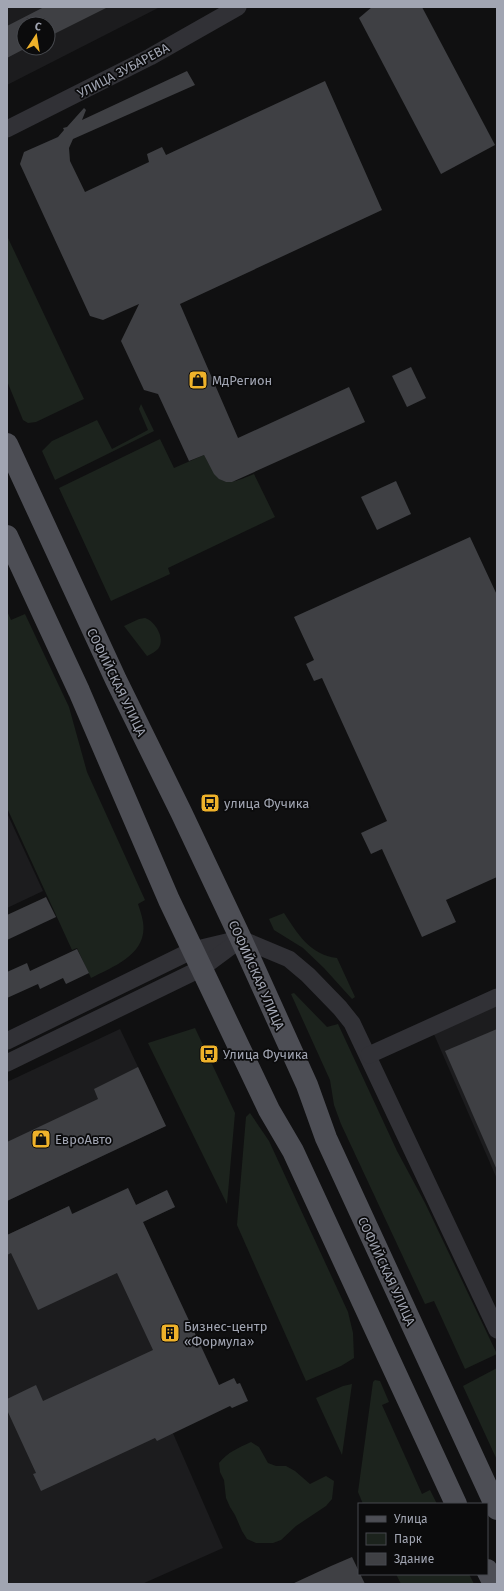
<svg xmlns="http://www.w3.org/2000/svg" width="504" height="1591" font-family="'Fira Sans',sans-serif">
<rect width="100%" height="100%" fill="#101011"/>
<g fill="#1c1c1e" fill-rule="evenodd">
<path d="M 7,7 L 160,7 L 7,85 ZM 24,24 L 48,24 L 48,48 L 24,48 Z"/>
<path d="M 7,813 L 43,891 L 7,908 Z"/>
<path d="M 497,1003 L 497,1179 L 433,1032 Z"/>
<path d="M 120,1029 L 166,1126 L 7,1201 L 7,1082 Z"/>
<path d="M 128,1188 L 136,1205 L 167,1190 L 175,1207 L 143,1222 L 217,1380 L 175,1400 L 172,1431 L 223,1548 L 142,1584 L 7,1584 L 7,1235 L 69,1206 L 80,1229 Z"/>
</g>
<g fill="#1c231d">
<path d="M 8,238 L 84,399 L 36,422 L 28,423 L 23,420 L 7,381 Z"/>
<path d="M 141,404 L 154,431 L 55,480 L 42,451 L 52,441 L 97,420 L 112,449 L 148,430 L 139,409 Z"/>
<path d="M 160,439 L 174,468 L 204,455 C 220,484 222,488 254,474 L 275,517 L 168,568 L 170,574 L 111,601 L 59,488 Z"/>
<path d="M 7,611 L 11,620 L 25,614 L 69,707 L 87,772 L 145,900 L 138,904 C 140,910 142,916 143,922 C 148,954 114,966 91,978 L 77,948 L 72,950 L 7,808 Z"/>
<path d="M 145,618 C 155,621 166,639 158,649 C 155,652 151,654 147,656 L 124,626 L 139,619 Z"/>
<path d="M 284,913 C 297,933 310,955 337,958 L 355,997 L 352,999 L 324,968 L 303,948 L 274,930 L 269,919 Z"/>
<path d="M 294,993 L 327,1027 L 338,1024 L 397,1151 L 425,1203 L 497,1354 L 465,1369 L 434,1301 L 425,1304 L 341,1124 L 334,1105 L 330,1080 L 291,994 Z"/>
<path d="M 195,1028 L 235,1113 L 227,1204 L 148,1043 Z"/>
<path d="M 250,1113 L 269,1141 L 348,1312 L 353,1333 L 354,1358 L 341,1366 L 306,1381 L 237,1225 L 246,1117 Z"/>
<path d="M 497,1368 L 497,1460 L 463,1386 Z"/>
<path d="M 375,1380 L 380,1381 L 389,1402 L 382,1405 L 422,1494 L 430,1490 L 437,1504 L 363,1504 L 358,1492 L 373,1382 Z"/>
<path d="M 352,1384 L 342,1455 L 316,1398 L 343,1386 Z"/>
<path d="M 251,1442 L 259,1447 L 268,1463 L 276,1466 L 286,1466 L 295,1471 L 310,1484 L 326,1476 L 334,1481 L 332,1499 L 326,1506 L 296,1526 L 281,1540 L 273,1543 L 256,1543 L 247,1539 L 242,1531 L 235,1515 L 230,1507 L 226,1498 L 224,1480 L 220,1472 L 219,1463 C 228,1452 238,1448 251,1442 Z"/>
<path d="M 396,1574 L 469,1574 L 474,1584 L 401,1584 Z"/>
</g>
<g fill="#3f4044">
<path d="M 44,7 L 108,7 L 48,37 L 48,24 L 24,24 L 24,48 L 26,48 L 7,58 L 7,26 Z"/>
<path d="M 372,7 L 422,7 L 495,145 L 441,174 L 359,18 Z"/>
<path d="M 187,71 L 195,85 L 73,139 L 69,148 L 70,161 L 85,192 L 149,162 L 147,154 L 162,147 L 166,155 L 325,81 L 382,210 L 180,304 L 238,438 L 349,387 L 365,422 L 232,482 L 226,482 L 219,479 L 214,474 L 204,455 L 189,461 L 158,394 L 144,390 L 121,341 L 139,304 L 103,320 L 90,316 L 20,164 L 24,152 L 58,137 L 64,130 L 63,128 L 67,127 L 84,108 L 86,110 L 82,120 Z"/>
<path d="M 411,367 L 426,398 L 407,407 L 392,376 Z"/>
<path d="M 396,481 L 411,514 L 377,530 L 361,497 Z"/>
<path d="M 470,537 L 497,595 L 497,877 L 446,900 L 456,922 L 422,937 L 382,849 L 371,854 L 361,833 L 387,821 L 322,678 L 314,681 L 306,664 L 314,660 L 294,617 Z"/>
<path d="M 46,897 L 56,917 L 7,940 L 7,915 Z"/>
<path d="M 77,949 L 89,973 L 66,984 L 63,978 L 40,989 L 38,984 L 7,998 L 7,972 L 27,963 L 30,971 Z"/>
<path d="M 497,1029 L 497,1170 L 445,1051 Z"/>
<path d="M 138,1067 L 166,1126 L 7,1201 L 7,1142 L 98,1099 L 94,1089 Z"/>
<path d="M 128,1188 L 136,1205 L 167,1190 L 175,1207 L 143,1222 L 219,1385 L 234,1378 L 237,1384 L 240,1383 L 248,1401 L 232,1408 L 230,1406 L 157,1441 L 155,1438 L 41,1491 L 33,1474 L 36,1473 L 7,1410 L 7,1399 L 36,1385 L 43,1401 L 153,1350 L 117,1273 L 38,1310 L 11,1253 L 7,1255 L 7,1235 L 69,1206 L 72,1214 Z"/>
<path d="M 352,1557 L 365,1584 L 292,1584 L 331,1566 Z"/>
</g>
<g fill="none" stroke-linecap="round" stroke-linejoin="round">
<g stroke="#313136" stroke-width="17">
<path d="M 7,129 L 150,57 L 238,7"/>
<path d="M 241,939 L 289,959 L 308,975 L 340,1008 L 352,1023 L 497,1330"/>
<path d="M 7,1041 L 193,950 L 235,940"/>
<path d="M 369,1055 L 497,997"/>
<path d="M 7,1063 L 202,968 L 241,939"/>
</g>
<g stroke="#4d4e55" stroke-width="22">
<path d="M 7,444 L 116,680 L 181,812 L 241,939 L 307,1085 L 326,1138 L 497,1509"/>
<path d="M 7,536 L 79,691 L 169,900 L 269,1110 L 293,1151 L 456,1504"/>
<path d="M 487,1570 L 494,1584"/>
</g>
</g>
<defs>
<symbol id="shop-square" viewBox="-11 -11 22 22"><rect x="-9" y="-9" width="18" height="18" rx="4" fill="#efb22a" stroke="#0b0b0c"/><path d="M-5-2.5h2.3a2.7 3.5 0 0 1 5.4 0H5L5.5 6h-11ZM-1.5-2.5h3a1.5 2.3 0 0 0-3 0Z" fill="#111"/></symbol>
<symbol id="bus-square" viewBox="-11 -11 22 22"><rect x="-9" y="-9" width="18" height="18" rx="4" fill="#efb22a" stroke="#0b0b0c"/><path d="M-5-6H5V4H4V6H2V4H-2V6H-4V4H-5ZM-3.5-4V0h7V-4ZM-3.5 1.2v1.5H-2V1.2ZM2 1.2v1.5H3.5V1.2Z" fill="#111"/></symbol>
<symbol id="building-square" viewBox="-11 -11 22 22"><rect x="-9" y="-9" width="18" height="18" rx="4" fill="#efb22a" stroke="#0b0b0c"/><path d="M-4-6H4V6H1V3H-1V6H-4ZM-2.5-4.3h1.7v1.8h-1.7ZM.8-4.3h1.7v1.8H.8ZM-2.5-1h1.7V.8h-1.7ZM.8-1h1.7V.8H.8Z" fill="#111"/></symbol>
</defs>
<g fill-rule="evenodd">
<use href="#shop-square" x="187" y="369" width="22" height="22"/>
<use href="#bus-square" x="199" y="792" width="22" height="22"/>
<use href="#bus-square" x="198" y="1043" width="22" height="22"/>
<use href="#shop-square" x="30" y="1128" width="22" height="22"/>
<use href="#building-square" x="159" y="1322" width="22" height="22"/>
</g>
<g text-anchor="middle" stroke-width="3.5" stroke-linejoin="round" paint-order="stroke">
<g font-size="13" fill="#a1a5b2" stroke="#0b0b0c">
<text transform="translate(123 70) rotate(-28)" y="5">УЛИЦА ЗУБАРЕВА</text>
<text transform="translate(117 682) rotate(64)" y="5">СОФИЙСКАЯ УЛИЦА</text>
<text transform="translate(257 975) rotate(66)" y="5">СОФИЙСКАЯ УЛИЦА</text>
<text transform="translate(387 1271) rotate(65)" y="5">СОФИЙСКАЯ УЛИЦА</text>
</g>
<g font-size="13" fill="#a1a5b2" stroke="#0b0b0c" text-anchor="start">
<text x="212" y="385">МдРегион</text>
<text x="224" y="808">улица Фучика</text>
<text x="223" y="1059">Улица Фучика</text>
<text x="55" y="1144">ЕвроАвто</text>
<text x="184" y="1331">Бизнес-центр<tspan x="184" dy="15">«Формула»</tspan></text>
</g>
</g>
<rect width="504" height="1591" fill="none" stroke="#a1a5b2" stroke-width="16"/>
<rect x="358" y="1503" width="130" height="72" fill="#0b0b0c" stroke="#47494e"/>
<rect x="366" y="1516" width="20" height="6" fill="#4d4e55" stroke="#47494e"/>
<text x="394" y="1523" font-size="12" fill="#a1a5b2">Улица</text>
<rect x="366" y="1533" width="20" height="12" fill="#1c231d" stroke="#47494e"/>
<text x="394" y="1543" font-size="12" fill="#a1a5b2">Парк</text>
<rect x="366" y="1553" width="20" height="12" fill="#3f4044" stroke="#47494e"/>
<text x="394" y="1563" font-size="12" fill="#a1a5b2">Здание</text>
<g transform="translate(36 36) rotate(12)"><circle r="19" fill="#0b0b0c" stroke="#47494e"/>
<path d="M0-3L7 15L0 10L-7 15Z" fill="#efb22a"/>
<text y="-6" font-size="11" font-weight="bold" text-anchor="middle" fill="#a1a5b2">С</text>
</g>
</svg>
